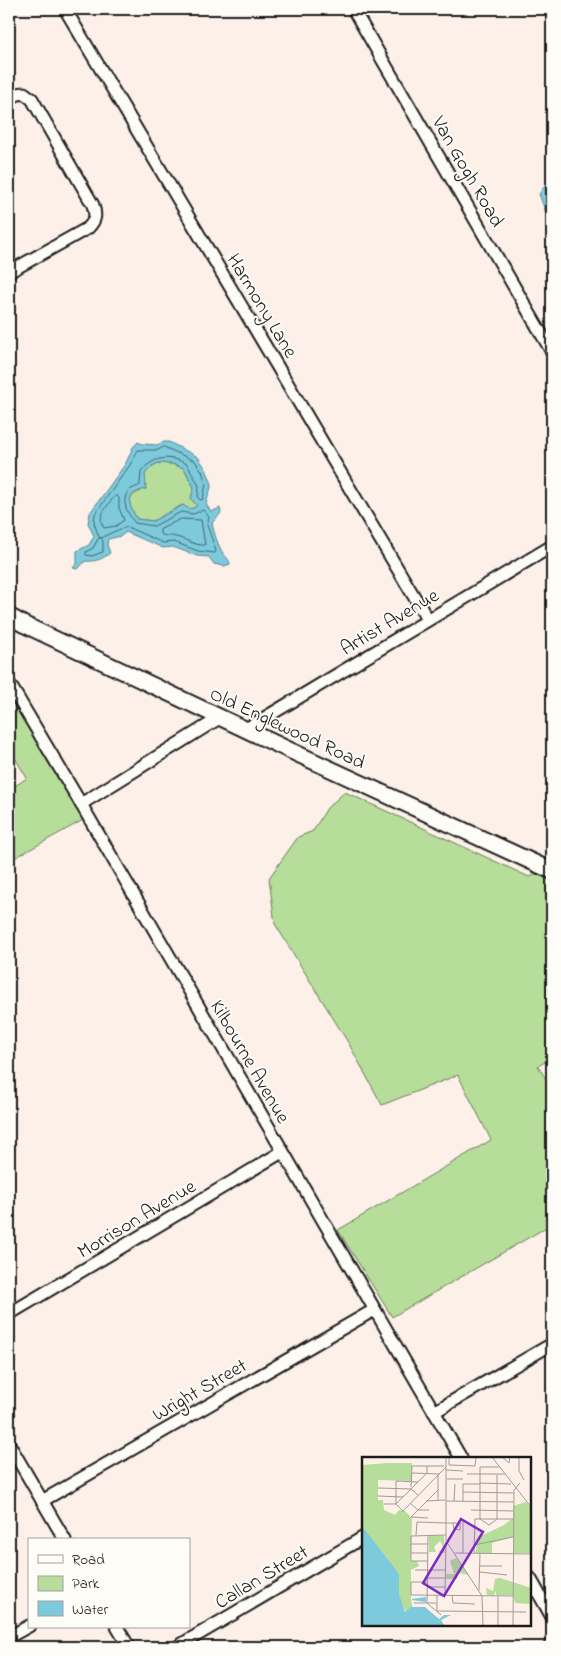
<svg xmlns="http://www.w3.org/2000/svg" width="561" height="1656" font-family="'Indie Flower',sans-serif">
<rect width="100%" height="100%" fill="#fcf0e8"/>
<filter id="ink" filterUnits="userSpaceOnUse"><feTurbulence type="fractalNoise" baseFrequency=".02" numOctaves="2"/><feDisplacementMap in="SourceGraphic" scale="10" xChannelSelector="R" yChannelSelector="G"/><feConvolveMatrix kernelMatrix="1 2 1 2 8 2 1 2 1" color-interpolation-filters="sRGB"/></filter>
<g filter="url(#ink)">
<g fill="#b6dd99" stroke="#697c5a">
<path d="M 158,463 L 172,464 L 184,468 L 194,487 L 191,499 L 198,506 C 191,510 188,509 182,505 L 153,521 L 137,519 C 130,506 123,498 141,491 C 144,476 144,470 158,463 Z"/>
<path d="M 9,679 L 85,819 L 9,861 L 9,790 L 27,778 L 9,748 Z"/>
<path d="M 345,792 L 529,877 L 538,874 L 552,879 L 552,1058 L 538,1066 L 552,1088 L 552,1224 L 392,1317 L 338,1230 L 491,1140 L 458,1075 L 382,1105 L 349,1044 L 275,924 L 269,878 L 298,837 L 313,831 L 327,808 Z"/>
</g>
<g fill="#7dcadd" stroke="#568490" fill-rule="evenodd">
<path d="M 552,181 L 552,229 L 539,194 L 545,186 Z"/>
<path d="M 138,442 L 142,444 L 157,445 L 163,442 L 169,442 L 198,457 L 206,469 L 212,484 L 206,504 L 211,512 L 220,508 L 221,513 L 212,523 C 214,533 217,542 221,550 C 224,556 229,558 230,564 L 224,566 L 214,564 L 209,557 L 197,556 L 173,547 L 163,548 L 126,532 L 121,536 L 108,539 L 107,545 L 110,553 C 103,559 95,562 85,561 L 78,569 L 73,568 L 77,563 L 77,551 L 89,545 L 94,536 L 88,523 L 90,513 L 126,463 L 133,447 ZM 158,463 L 172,464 L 184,468 L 194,487 L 191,499 L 197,506 C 191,510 188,509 183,505 L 153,521 L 137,519 C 128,504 124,494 146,489 L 145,474 L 152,466 Z"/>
</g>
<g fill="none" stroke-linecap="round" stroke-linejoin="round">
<g stroke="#436269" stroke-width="1">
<path d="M 164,447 L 195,461 L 202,471 L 206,484 L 203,499 L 200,500 L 198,498 L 199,486 L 187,464 C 169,455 155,456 141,471 L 140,485 C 137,487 132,488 130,490 C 119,500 128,514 135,523 L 154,526 L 181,512 L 193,514 L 203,510 L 209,517 L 207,525 L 216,551 L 215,553 L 198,551 L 174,542 L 163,543 L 127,527 C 122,528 105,535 102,538 L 99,537 L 94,523 L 95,514 L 130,465 L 138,450 L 158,450 Z"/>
<path d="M 117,496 L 119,498 L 119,508 L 124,520 L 116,526 L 104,528 C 96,516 107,507 114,497 Z"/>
<path d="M 181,519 L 201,520 L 205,545 C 195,546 186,539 176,537 C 170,535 165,537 160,534 L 160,530 Z"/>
<path d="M 101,538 L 103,541 L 103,552 L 92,556 L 86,555 L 86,552 L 93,548 L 98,539 Z"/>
</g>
<defs>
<g id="street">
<path d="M 65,9 L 428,620"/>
<path d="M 353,9 L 552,352"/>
<path d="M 9,99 L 18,94 L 24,93 L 32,99 L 93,205 C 96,215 96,220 88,228 L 9,272"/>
<path d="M 9,683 L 81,804 L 461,1458"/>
<path d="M 246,729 L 552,546"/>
<path d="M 81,804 L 221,717"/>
<path d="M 9,1314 L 282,1152"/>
<path d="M 434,1412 L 552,1344"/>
<path d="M 9,1444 L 65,1540"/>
<path d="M 42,1501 L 374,1310"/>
<path d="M 530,1578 L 552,1617"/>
<path d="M 117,1627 L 129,1647"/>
<path d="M 9,1637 L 29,1626"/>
<path d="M 177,1647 L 364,1537"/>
<path d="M 549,1647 L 552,1646"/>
</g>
<path id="secondary" d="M 9,616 L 23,624 L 289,750 L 552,871"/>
</defs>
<use href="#street" stroke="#1c1c1c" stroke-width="15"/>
<use href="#secondary" stroke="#1c1c1c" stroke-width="19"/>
<use href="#street" stroke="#fdfcf7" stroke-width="11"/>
<use href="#secondary" stroke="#fdfcf7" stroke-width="15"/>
</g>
</g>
<g text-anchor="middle" stroke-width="4" stroke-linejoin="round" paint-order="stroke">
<g font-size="20" fill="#1c1c1c" stroke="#fdfcf7">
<text transform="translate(469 171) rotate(60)" y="7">Van Gogh Road</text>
<text transform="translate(263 305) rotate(59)" y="7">Harmony Lane</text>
<text transform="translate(389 621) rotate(-31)" y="7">Artist Avenue</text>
<text transform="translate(288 727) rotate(25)" y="7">Old Englewood Road</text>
<text transform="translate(251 1061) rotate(60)" y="7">Kilbourne Avenue</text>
<text transform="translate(136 1218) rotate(-31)" y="7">Morrison Avenue</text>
<text transform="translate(199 1389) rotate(-30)" y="7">Wright Street</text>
<text transform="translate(261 1576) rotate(-31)" y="7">Callan Street</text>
</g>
</g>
<g transform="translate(362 1457)">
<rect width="169" height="169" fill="#fcf0e8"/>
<path d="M 26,6 L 50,6 L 50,24 L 16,23 L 16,43 L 21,43 L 22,53 L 33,58 L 37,53 L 43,54 L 50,61 L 49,104 L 55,104 L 57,109 L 49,113 L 49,150 L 44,155 L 0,70 L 0,8 ZM 164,45 L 169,51 L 169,96 L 152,96 L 151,80 L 130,86 L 130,96 L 113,96 L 117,80 L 142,68 L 151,61 L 151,49 ZM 67,78 L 82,79 L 83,96 L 76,95 L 82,92 L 78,84 L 72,90 L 74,95 L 67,95 ZM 94,101 L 107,118 L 96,116 L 95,122 L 84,122 L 84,117 L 92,117 L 88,104 ZM 138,121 L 169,131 L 169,168 L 168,147 L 153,146 L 151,138 L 134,138 L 134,134 L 132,138 L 125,138 L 124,131 L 131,134 L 133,122 Z" fill="#b6dd99"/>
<path d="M 0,69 L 37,117 L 37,137 L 43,155 L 49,150 L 50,142 L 64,140 L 64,145 L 50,143 L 50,150 L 63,150 L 77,162 L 82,158 L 89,158 L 79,163 L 82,168 L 0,168 Z" fill="#7dcadd"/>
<path fill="none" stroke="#a29b96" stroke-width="1" d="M 84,0 L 84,84 L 120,139 L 121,168M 87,0 L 87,8 L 113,9 L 114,0M 130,0 L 169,50M 140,0 L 147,6 L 148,0M 157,0 L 157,14 L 162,23M 84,13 L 101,14M 50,16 L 78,17M 105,17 L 143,17M 85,22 L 101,22M 118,26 L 149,27M 49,30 L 50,9 L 82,9M 16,31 L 49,32 L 56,38M 101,35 L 152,36M 16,39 L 41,40M 64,44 L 83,43M 76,44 L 76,18M 84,44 L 151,45M 92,44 L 93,27M 101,44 L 101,27 L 118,27M 48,46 L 56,53 L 67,53M 22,47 L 34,47 L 65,16 L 65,9M 109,53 L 151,54M 41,54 L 34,47 L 34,24 L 56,25M 40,55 L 84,10M 49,60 L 76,33M 49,60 L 66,61M 118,62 L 118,10 L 137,10M 118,62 L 127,68 L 135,62 L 135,18M 54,78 L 55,65 L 84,66 L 98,66 L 98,73 L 92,72 L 91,66M 66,79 L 65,146 L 79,158M 49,87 L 66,87M 112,88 L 151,80M 49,96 L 66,96M 93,96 L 169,97M 101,96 L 101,64M 112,96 L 113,62 L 151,62M 66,104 L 49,104 L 49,79 L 84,78M 118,109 L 140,109M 53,113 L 83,113M 118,115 L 145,118M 66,121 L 83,121M 66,125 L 49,125 L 49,138 L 151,139M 66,130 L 83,130M 117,133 L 118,96M 75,138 L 75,154 L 164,155M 83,138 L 84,85M 90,138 L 91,146 L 113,147M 52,146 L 74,146M 136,168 L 136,139M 151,168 L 152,33 L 158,26"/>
<path fill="#7b2cbf" fill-opacity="0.15" stroke="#7b2cbf" stroke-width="2.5" d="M 99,62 L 121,75 L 82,139 L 61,126 Z"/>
<rect width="169" height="169" fill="none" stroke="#1c1c1c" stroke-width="2.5"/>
</g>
<rect width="561" height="1656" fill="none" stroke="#fdfcf7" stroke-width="30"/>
<rect x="15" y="15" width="531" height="1626" fill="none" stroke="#1c1c1c" stroke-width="2" filter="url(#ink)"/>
<rect x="28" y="1538" width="162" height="90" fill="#fdfcf7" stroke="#a3a29f"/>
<rect x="38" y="1555" width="25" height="8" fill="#fdfcf7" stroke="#a3a29f"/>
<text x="72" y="1564" font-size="15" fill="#1c1c1c">Road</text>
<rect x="38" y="1576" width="25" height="15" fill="#b6dd99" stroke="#a3a29f"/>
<text x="72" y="1588" font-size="15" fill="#1c1c1c">Park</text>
<rect x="38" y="1601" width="25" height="15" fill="#7dcadd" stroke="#a3a29f"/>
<text x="72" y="1614" font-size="15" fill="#1c1c1c">Water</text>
</svg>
